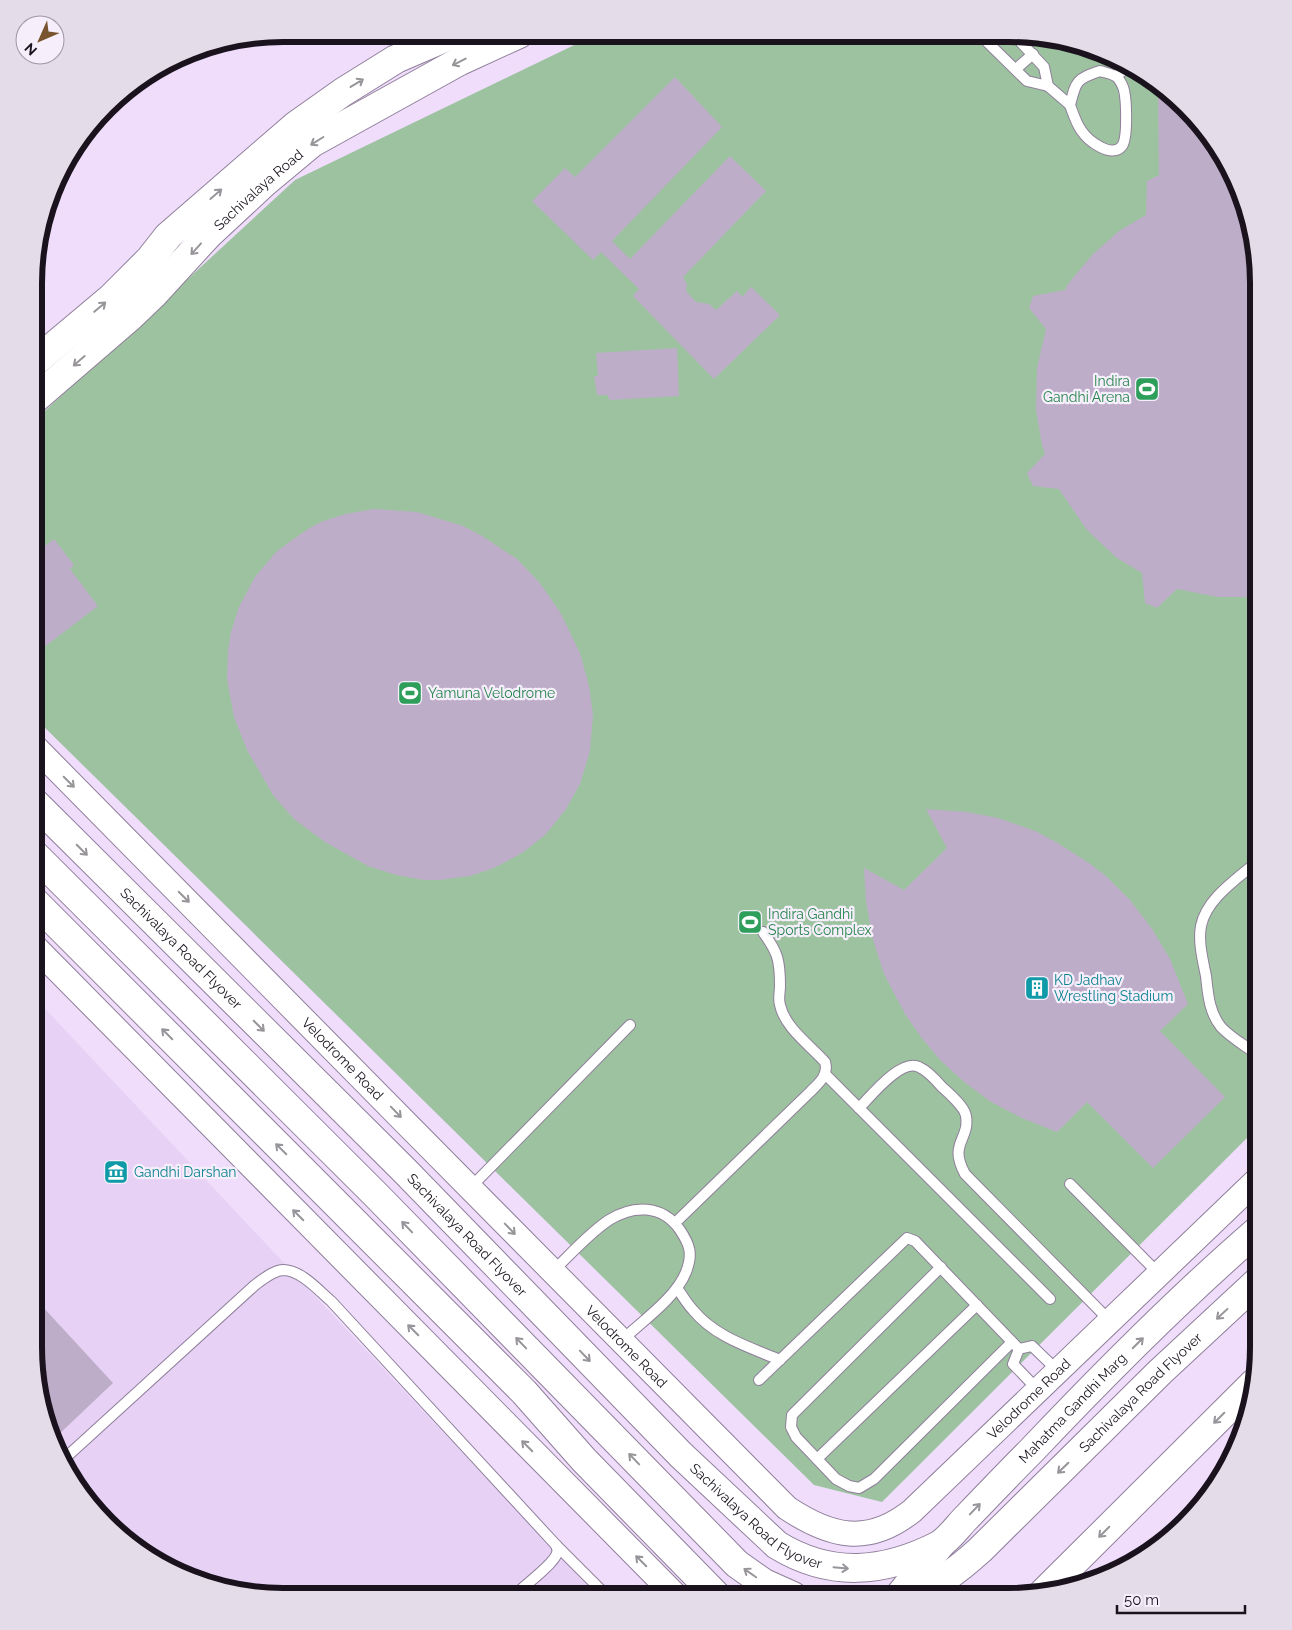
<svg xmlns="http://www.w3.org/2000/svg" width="1292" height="1630" font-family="Raleway,sans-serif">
<rect width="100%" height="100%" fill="#efddfb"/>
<path fill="#e7d1f5" d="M 34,997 L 597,1596 L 267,1596 L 203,1583 L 145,1554 L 96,1511 L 67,1471 L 42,1411 L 34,1346 Z"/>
<path fill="#9dc2a0" d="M 595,35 L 1041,36 L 1104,53 L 1147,76 L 1196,119 L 1225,159 L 1250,219 L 1258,284 L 1258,1127 L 882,1502 L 814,1485 L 35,718 L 36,419 L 295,180 Z"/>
<g fill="#beadc9">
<path d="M 675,77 L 722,127 L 612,241 L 630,259 L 730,156 L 766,191 L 683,277 L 687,285 L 686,291 L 696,302 L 709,304 L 716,310 L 737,291 L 742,297 L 751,287 L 780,315 L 714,379 L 633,296 L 639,289 L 601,252 L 593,260 L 532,201 L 565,168 L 575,177 Z"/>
<path d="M 1158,86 L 1196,119 L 1225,159 L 1250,219 L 1258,284 L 1258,597 L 1218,597 L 1177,589 L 1157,608 L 1145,603 L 1142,573 L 1117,558 L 1087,530 L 1059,489 L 1033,486 L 1027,473 L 1045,454 L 1042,445 L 1036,410 L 1037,368 L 1046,329 L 1029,308 L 1033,296 L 1065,290 L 1068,284 L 1092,255 L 1119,231 L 1146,215 L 1147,181 L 1159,175 Z"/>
<path d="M 677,348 L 679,396 L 610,400 L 607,395 L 597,395 L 594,376 L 598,376 L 596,353 Z"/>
<path d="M 374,509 L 417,512 L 463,526 L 482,536 L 517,559 L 539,582 L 560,612 L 580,653 L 589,686 L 593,715 L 590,751 L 580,784 L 566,809 L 545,835 L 522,853 L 494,868 L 470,876 L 440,880 L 424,880 L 396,875 L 368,866 L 325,842 L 294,819 L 273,795 L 247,750 L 234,717 L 227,679 L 228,650 L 231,632 L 239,607 L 255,577 L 276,552 L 288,543 L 308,529 L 321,522 L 345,514 Z"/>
<path d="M 54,539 L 74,565 L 70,569 L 98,606 L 35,654 L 35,553 Z"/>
<path d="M 926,809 L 967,812 L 998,818 L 1035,831 L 1056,842 L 1089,863 L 1107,877 L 1130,900 L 1152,929 L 1170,959 L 1188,1004 L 1160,1031 L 1225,1097 L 1153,1168 L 1087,1102 L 1057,1132 L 1022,1118 L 991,1102 L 963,1081 L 941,1061 L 921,1037 L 905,1014 L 884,974 L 873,940 L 866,902 L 864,868 L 904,890 L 947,848 Z"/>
<path d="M 42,1306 L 113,1383 L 54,1439 L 42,1411 L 34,1346 L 34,1313 Z"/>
</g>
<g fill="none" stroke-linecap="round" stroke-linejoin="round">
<defs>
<g id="service">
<path d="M 981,36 L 1027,81 L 1048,86 L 1044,67 L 1015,36"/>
<path d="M 1016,69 L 1033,54"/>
<path d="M 1100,71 C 1106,73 1114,74 1118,78 C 1119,80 1121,82 1122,85 C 1127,93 1128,138 1122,146 C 1112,159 1088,141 1081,130 C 1076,123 1073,113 1070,105 C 1076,81 1076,79 1100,71 Z"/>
<path d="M 1116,76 L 1129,66"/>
<path d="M 1048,86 L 1070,105"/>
<path d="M 1258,1055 C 1246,1046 1231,1038 1221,1027 C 1209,1012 1208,994 1206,976 C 1203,961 1198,942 1201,926 C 1206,900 1234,881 1253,865 L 1258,864"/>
<path d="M 825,1074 L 1050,1299"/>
<path d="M 859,1108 C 871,1096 901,1058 919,1067 C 928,1071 936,1080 942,1087 C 949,1093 965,1108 966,1116 C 970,1140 948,1143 965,1174 L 1110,1321"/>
<path d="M 1070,1184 L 1159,1274"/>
<path d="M 470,1188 L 630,1025"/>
<path d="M 675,1223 L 810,1092 C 819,1083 829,1075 825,1062 C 810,1045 785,1028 780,1005 C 778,999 780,992 780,986 C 780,960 778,953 763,932"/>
<path d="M 941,1267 L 792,1415 L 791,1427 L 796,1437 L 836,1479 L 849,1486 L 859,1488 L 874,1479 L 1012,1342"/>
<path d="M 552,1272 C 570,1255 588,1234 609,1220 C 633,1205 662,1204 680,1230 C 690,1245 693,1254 686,1272 C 676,1298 641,1322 621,1341"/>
<path d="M 677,1288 C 682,1295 687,1304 693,1310 C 715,1337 749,1347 780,1360"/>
<path d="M 759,1380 L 907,1238 L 915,1241 L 1019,1349"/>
<path d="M 1038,1390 L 1013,1364 L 1019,1349 L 1032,1346 L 1058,1371"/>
<path d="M 817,1459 L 977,1305"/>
<path d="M 63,1460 L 255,1285 C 263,1279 274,1270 284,1270 C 302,1271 318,1290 331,1301 L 556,1545 C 557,1548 558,1551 557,1553 C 555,1563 522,1588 513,1596"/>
<path d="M 556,1545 L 607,1596"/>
</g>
<g id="tertiary">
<path id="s1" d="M 35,747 C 286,1000 535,1256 787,1508 C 831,1537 868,1546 912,1511 L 1258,1179"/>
<path d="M 35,947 L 676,1596"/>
</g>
<g id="secondary">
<path d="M 36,361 L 111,298 L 150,259 L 168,236 L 295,126 L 343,92 L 396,59 L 454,34"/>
<path id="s2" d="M 36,398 L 130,317 L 153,295 L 208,235 L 264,183 L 312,143 L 460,61 L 519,34"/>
<path d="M 1043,1593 L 1254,1383"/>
<path d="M 899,1596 L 941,1544"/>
</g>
<g id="trunk">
<path id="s3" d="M 35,803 L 405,1171 L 681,1455 L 777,1545 C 831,1578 884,1573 939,1545 C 949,1539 958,1526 966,1518 C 988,1495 1010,1472 1032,1450 C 1104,1374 1178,1299 1258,1230"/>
<path d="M 35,855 L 375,1194 L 737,1564 L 764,1583 L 793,1596"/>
<path d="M 35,902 L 524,1392 L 584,1460 L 717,1596"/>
<path id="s4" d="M 908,1596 C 937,1586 958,1570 980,1550 L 1160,1372 L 1258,1281"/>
</g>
</defs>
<use href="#service" stroke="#8f7f9a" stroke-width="12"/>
<use href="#tertiary" stroke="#8f7f9a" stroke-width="26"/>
<use href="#secondary" stroke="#8f7f9a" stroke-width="30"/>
<use href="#trunk" stroke="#8f7f9a" stroke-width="30"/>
<use href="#service" stroke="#fff" stroke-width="10"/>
<use href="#tertiary" stroke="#fff" stroke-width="24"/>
<use href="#secondary" stroke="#fff" stroke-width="28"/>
<use href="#trunk" stroke="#fff" stroke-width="28"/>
</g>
<defs><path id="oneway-shaft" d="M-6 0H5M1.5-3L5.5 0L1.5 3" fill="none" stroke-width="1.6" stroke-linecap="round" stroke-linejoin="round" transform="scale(1.25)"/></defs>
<g stroke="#98959a">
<use href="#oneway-shaft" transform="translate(459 62) rotate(153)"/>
<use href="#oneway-shaft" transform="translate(357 83) rotate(-31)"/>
<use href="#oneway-shaft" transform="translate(317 141) rotate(148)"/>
<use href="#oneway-shaft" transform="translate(216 194) rotate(-41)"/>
<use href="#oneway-shaft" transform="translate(196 249) rotate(132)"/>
<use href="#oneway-shaft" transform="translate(100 307) rotate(-40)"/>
<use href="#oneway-shaft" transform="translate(79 361) rotate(139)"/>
<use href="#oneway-shaft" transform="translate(69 782) rotate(45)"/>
<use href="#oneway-shaft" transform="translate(82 850) rotate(45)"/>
<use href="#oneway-shaft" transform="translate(184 897) rotate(45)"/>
<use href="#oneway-shaft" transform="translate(259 1026) rotate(45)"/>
<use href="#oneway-shaft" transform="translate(167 1034) rotate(-135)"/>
<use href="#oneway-shaft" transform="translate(396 1112) rotate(46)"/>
<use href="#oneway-shaft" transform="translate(281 1149) rotate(-135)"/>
<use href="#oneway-shaft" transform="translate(298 1215) rotate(-135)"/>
<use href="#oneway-shaft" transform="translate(407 1227) rotate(-134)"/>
<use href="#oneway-shaft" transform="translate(510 1229) rotate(46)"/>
<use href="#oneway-shaft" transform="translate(1222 1314) rotate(137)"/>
<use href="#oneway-shaft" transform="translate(413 1330) rotate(-135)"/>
<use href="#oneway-shaft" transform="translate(521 1343) rotate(-134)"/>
<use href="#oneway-shaft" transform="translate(1138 1343) rotate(-45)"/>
<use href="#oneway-shaft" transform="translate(585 1356) rotate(46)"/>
<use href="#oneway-shaft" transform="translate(1219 1418) rotate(135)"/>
<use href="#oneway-shaft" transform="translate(527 1446) rotate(-135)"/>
<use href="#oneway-shaft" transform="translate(634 1459) rotate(-134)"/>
<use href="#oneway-shaft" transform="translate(1063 1468) rotate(136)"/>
<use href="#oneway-shaft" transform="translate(975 1509) rotate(-46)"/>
<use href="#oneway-shaft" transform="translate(1104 1532) rotate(135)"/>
<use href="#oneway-shaft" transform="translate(641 1561) rotate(-135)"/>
<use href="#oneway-shaft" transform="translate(841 1568) rotate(5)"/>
<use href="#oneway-shaft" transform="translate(750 1573) rotate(-145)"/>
</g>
<defs>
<symbol id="stadium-square" viewBox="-11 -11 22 22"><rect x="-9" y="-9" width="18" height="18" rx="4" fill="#2e9e5b" stroke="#f6effb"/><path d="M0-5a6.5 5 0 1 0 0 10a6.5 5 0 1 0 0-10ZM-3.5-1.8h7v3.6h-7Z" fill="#fff"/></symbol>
<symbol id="building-square" viewBox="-11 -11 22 22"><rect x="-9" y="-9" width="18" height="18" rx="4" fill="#0f9aa8" stroke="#f6effb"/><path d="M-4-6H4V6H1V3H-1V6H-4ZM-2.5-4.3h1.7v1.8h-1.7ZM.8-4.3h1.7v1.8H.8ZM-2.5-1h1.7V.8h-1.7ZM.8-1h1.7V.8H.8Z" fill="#fff"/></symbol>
<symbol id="museum-square" viewBox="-11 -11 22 22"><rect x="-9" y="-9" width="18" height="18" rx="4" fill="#0f9aa8" stroke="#f6effb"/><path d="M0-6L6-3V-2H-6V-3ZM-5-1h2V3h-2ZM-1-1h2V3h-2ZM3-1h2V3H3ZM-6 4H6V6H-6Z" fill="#fff"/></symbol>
</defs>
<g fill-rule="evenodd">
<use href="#stadium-square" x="1133" y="375" width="28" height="28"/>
<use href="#stadium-square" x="396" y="679" width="28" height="28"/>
<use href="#stadium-square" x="736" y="908" width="28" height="28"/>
<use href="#building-square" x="1023" y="974" width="28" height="28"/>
<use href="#museum-square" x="102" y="1158" width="28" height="28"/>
</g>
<g text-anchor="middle" stroke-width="4.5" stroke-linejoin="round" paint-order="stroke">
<g font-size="14" fill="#1a131e" stroke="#f6effb">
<text dy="5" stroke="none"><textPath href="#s2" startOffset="305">Sachivalaya Road</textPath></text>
<text dy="5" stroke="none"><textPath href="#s3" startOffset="206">Sachivalaya Road Flyover</textPath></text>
<text dy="5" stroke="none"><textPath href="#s1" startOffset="438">Velodrome Road</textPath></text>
<text dy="5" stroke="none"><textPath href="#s3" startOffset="611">Sachivalaya Road Flyover</textPath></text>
<text dy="5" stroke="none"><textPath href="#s1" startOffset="842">Velodrome Road</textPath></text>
<text dy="5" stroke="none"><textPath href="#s4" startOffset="311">Sachivalaya Road Flyover</textPath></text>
<text dy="5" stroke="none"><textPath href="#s1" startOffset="1368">Velodrome Road</textPath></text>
<text dy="5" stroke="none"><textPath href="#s3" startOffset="1411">Mahatma Gandhi Marg</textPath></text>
<text dy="5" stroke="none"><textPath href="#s3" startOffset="1016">Sachivalaya Road Flyover</textPath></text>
</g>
<g font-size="14" fill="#27864d" stroke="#f6effb" text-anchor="start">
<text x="1130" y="386" text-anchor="end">Indira<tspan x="1130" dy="16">Gandhi Arena</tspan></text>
<text x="428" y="698">Yamuna Velodrome</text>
<text x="768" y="919">Indira Gandhi<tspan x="768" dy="16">Sports Complex</tspan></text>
</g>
<g font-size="14" fill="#0d838f" stroke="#f6effb" text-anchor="start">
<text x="1054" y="985">KD Jadhav<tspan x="1054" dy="16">Wrestling Stadium</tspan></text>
<text x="134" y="1177">Gandhi Darshan</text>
</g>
</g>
<path d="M0 0H1292V1630H0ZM283 42H1009A241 241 0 0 1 1250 283V1347A241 241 0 0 1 1009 1588H283A241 241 0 0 1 42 1347V283A241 241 0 0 1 283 42Z" fill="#e4dde9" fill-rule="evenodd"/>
<path fill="none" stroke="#1a131e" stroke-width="6" d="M283 42H1009A241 241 0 0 1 1250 283V1347A241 241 0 0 1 1009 1588H283A241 241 0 0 1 42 1347V283A241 241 0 0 1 283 42Z"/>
<g transform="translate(40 40) rotate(225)"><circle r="24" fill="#f6effb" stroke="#9e97a3"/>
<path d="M0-4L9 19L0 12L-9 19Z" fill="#78532d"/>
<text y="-8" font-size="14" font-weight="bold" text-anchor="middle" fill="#1a131e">N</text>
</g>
<path d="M1117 1605v8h128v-8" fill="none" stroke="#1a131e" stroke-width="2.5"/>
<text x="1124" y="1605" font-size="15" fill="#1a131e" stroke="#f6effb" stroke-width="4" paint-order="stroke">50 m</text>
</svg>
